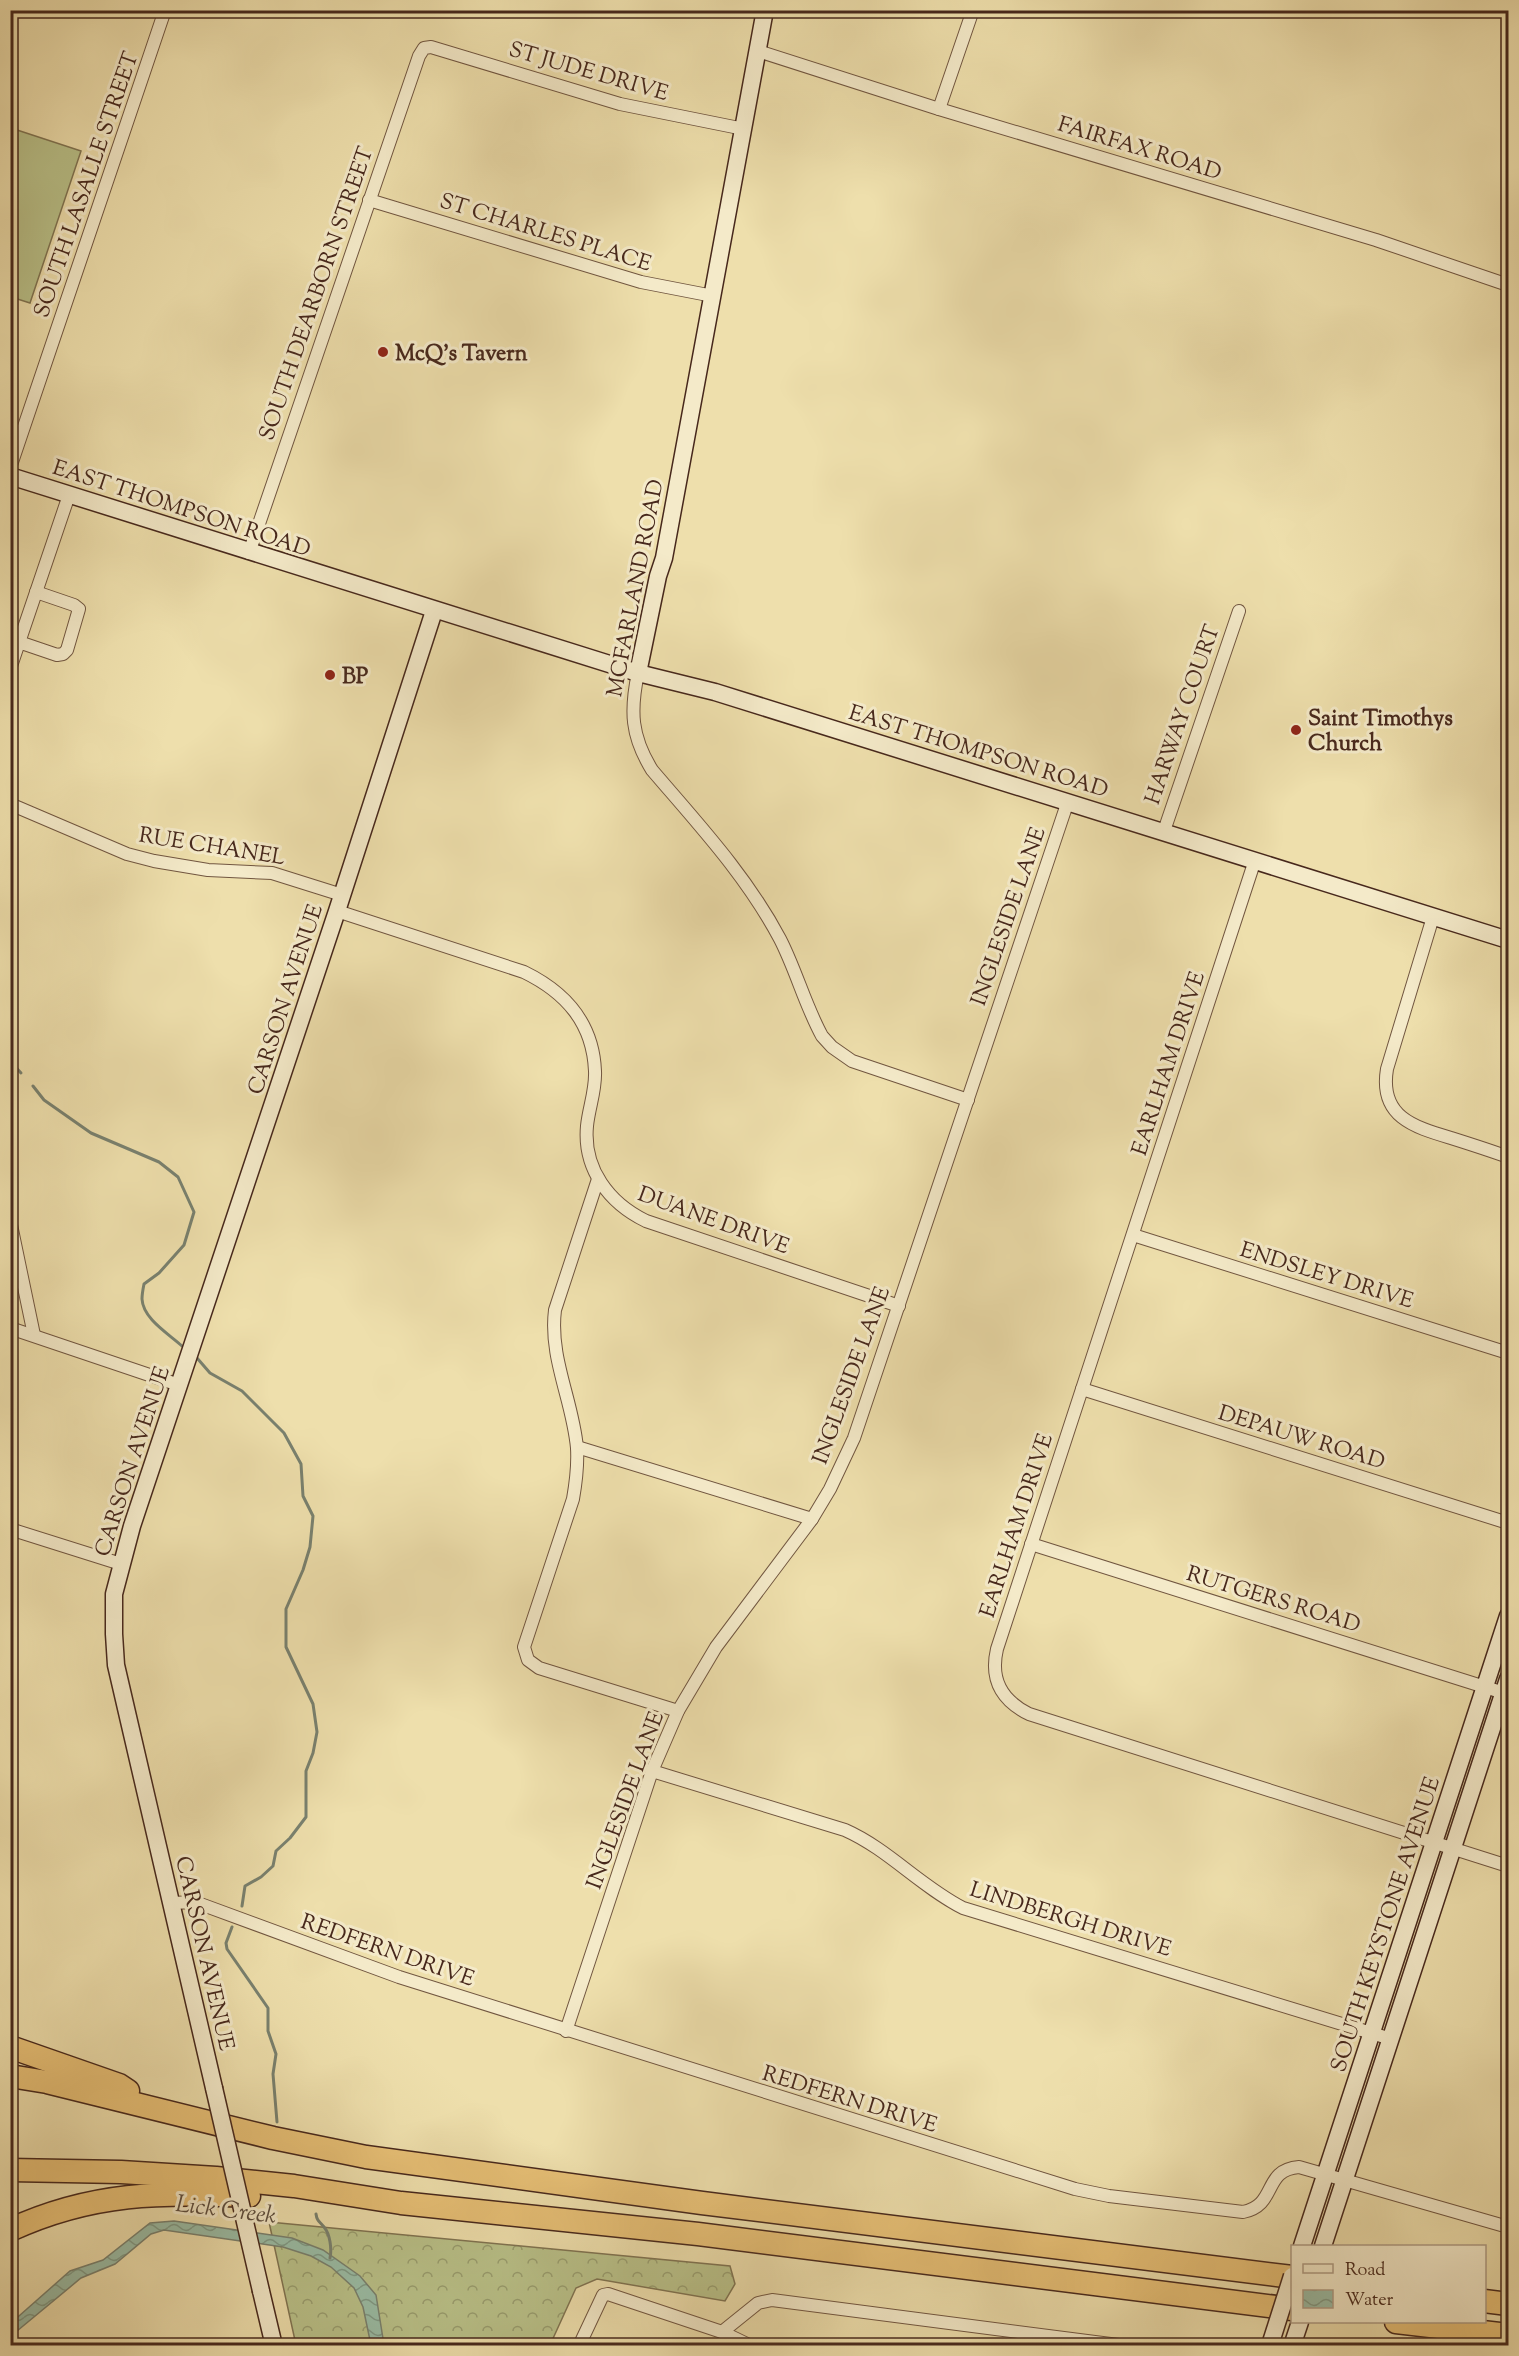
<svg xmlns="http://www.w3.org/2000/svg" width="1519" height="2356" font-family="'Sorts Mill Goudy',serif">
<defs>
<pattern id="forest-crowns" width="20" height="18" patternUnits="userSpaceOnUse" patternTransform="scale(1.5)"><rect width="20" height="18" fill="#b9c189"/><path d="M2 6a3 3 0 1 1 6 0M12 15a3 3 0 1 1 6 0" fill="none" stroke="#989d6f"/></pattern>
<pattern id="water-waves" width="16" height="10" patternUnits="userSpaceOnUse" patternTransform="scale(1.5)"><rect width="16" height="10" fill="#9abda6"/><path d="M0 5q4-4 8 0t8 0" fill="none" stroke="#7f9a86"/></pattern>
</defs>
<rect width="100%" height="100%" fill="#eedfac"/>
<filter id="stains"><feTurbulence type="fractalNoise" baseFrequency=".00333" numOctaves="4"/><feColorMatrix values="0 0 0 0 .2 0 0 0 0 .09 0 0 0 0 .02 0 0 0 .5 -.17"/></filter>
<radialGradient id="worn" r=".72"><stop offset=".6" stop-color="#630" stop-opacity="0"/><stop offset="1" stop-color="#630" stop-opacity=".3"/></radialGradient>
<path fill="#b9c189" stroke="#807452" stroke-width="1.5" d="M 11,128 L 81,151 L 30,303 L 11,297 Z"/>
<path fill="url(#forest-crowns)" stroke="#807452" stroke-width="1.5" d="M 269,2222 L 730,2266 L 735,2284 L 725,2301 L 597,2279 L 576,2288 L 550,2345 L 296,2345 Z"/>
<path fill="url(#water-waves)" stroke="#79816f" stroke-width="1.5" d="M 174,2221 L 292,2238 L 323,2250 L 360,2276 L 376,2295 L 384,2345 L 371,2345 L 363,2307 L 354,2288 L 331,2267 L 311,2256 L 283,2247 L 164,2230 L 151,2234 L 115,2264 L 81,2278 L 11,2336 L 11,2323 L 70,2271 L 103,2260 L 150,2223 Z"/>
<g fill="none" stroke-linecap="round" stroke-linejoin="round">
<g stroke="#79816f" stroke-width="3">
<path d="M 10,1061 L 21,1073"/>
<path d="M 33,1086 L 44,1100 L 91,1133 L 159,1162 L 178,1177 L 194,1212 L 184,1245 L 159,1273 L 144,1284 C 143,1289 142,1294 142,1299 C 143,1319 169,1334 182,1346"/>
<path d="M 197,1358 L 210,1373 L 242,1391 L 284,1433 L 301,1464 L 303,1496 L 313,1516 L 310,1547 L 303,1570 L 286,1609 L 286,1647 L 313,1704 L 317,1732 L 313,1753 L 306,1771 L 306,1817 L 290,1838 L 276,1851 L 273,1866 L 261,1877 L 245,1886 L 242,1906"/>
<path d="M 232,1927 L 226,1943 L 227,1949 L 268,2008 L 268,2031 L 276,2054 L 273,2074 L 277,2122"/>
<path d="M 316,2214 C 317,2221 319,2221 324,2227 C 330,2234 332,2249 330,2258"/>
</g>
<defs>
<g id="street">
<path d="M 758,51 L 939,109 L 1376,240 L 1508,285"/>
<path d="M 939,109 L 973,10"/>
<path d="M 369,200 L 641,282 L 713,296"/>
<path d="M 10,468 L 163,16"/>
<path d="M 249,553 L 419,56 L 424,48 L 431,47 L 620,104 L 744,129"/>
<path d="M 10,639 L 57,655 L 63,654 L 67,650 L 79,609 L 74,605 L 36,592"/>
<path d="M 10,669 L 69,495"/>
<path d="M 638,673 C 630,711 631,736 652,770 C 698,824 746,875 780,939 C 796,970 805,1005 822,1036 L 832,1047 L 852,1061 L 968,1100"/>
<path d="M 10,804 L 127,854 L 154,861 L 208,870 L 272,873 L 342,895"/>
<path d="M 1164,831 L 1239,611"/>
<path d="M 1255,860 L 997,1649 C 990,1679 1001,1700 1029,1714 L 1508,1866"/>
<path d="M 337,911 L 524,972 C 565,992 593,1022 595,1071 C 596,1090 589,1107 587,1126 C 583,1169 609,1203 646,1221 L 899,1306"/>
<path d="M 1433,917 L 1387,1069 C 1379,1117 1414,1127 1451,1138 C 1470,1144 1489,1150 1508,1157"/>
<path d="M 598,1179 L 555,1310 C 549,1358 573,1401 577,1448 C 578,1465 576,1482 573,1499 L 524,1647 L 528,1660 L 539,1668 L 678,1711"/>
<path d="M 10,1220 L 34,1335"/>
<path d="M 1133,1235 L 1508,1353"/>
<path d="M 10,1328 L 179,1385"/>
<path d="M 1082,1389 L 1508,1523"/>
<path d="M 577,1447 L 812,1519"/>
<path d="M 10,1529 L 121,1564"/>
<path d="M 1031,1544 L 1504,1693"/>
<path d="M 652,1771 L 845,1830 C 888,1849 920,1886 963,1908 L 1391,2039"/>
<path d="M 172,1903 L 195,1902 L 399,1977 L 1075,2189 L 1109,2196 L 1243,2212 C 1278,2205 1262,2170 1299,2167 L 1508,2227"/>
<path d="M 566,2031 L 652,1771 L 678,1711 L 716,1647 L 812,1519 L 830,1489 L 854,1438 L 1068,801"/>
<path d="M 722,2332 L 758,2303 L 772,2300 L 1126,2346"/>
<path d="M 579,2346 L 603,2295 L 608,2294 L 722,2332 L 751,2346"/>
</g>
<g id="secondary">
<path d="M 10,476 L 638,673 L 715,692 L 1508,940"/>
<path d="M 638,673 L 658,576 L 664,558 L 765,10"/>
<path d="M 214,2088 L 116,1665 L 114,1634 L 114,1594 L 132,1526 L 337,911 L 434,611"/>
<path d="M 1302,2246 L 1508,1616"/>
<path d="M 1323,2246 L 1508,1679"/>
<path d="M 261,2291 L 274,2346"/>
<path d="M 1292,2346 L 1300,2322"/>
</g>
<g id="highway">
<path d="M 10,2047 L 119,2085 L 128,2091"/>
<path d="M 10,2076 L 47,2082 L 273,2138 L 366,2157 L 702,2203 L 1292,2277"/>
<path d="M 10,2170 L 121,2172 L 216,2178 L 294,2186 L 401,2203 L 698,2234 L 1292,2309"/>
<path d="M 10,2230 C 92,2192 162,2192 249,2196"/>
<path d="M 1484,2301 L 1508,2304"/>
<path d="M 1396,2322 L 1508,2335"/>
</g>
</defs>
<use href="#street" stroke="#715640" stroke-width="14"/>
<use href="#secondary" stroke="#47281c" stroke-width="19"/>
<use href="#highway" stroke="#47281c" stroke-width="25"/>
<use href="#street" stroke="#f4eac9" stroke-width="12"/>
<use href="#secondary" stroke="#f4eac9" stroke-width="16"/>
<use href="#highway" stroke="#e7c076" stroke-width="22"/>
<defs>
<g id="secondary-bridge">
<path d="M 214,2088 L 261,2291"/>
<path d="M 1271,2342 L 1292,2276"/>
</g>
</defs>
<use href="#secondary-bridge" stroke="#47281c" stroke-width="19" stroke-linecap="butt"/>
<use href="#secondary-bridge" stroke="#f4eac9" stroke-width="16"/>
</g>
<g fill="#8f2418" stroke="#f4eac9" stroke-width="2">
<circle cx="383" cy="352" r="6"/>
<circle cx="330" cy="675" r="6"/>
<circle cx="1296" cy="730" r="6"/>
</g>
<g text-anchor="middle" stroke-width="6" stroke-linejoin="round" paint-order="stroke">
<g font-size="22" fill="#47281c" stroke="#f4eac9">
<text transform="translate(589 70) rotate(16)" y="8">ST JUDE DRIVE</text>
<text transform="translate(1140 147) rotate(17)" y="8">FAIRFAX ROAD</text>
<text transform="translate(85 184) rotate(-71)" y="8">SOUTH LASALLE STREET</text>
<text transform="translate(546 231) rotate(17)" y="8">ST CHARLES PLACE</text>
<text transform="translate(315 293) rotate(-71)" y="8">SOUTH DEARBORN STREET</text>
<text transform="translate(182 507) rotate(18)" y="8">EAST THOMPSON ROAD</text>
<text transform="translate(634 588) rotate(-79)" y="8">MCFARLAND ROAD</text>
<text transform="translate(1181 714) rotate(-71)" y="8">HARWAY COURT</text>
<text transform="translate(979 750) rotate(17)" y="8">EAST THOMPSON ROAD</text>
<text transform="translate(212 845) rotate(9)" y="8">RUE CHANEL</text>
<text transform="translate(1007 916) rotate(-71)" y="8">INGLESIDE LANE</text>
<text transform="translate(284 999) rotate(-72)" y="8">CARSON AVENUE</text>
<text transform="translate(1167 1063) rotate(-72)" y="8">EARLHAM DRIVE</text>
<text transform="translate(714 1219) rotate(20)" y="8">DUANE DRIVE</text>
<text transform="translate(1327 1274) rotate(17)" y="8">ENDSLEY DRIVE</text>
<text transform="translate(850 1375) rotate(-70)" y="8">INGLESIDE LANE</text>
<text transform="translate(1302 1436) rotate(17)" y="8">DEPAUW ROAD</text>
<text transform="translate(131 1461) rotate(-72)" y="8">CARSON AVENUE</text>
<text transform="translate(1015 1525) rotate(-72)" y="8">EARLHAM DRIVE</text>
<text transform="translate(1274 1598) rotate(17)" y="8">RUTGERS ROAD</text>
<text transform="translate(624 1800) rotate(-70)" y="8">INGLESIDE LANE</text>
<text transform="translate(1071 1918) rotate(17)" y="8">LINDBERGH DRIVE</text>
<text transform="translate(1384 1924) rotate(-72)" y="8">SOUTH KEYSTONE AVENUE</text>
<text transform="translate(388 1949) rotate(19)" y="8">REDFERN DRIVE</text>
<text transform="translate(206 1953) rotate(77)" y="8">CARSON AVENUE</text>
<text transform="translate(850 2098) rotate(17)" y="8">REDFERN DRIVE</text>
</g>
<g font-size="22" font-weight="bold" fill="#47281c" stroke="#f4eac9" text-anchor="start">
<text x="395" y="360">McQ's Tavern</text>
<text x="342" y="683">BP</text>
<text x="1308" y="725">Saint Timothys<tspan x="1308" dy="25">Church</tspan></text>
</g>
<g font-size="24" font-style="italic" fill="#5c4d3e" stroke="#f4eac9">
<text transform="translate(226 2209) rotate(7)" y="8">Lick Creek</text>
</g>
</g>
<rect width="1519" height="2356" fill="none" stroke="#eedfac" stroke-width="36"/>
<rect x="12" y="12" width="1495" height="2332" fill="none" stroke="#47281c" stroke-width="3"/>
<rect x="18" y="18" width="1483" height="2320" fill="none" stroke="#47281c" stroke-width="1.5"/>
<rect x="1291" y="2245" width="195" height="78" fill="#f4eac9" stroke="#af9c84" stroke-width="1.5"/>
<rect x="1303" y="2264" width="30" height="9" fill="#f4eac9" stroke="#af9c84" stroke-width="1.5"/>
<text x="1345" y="2275" font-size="18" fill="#47281c">Road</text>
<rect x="1303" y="2290" width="30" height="18" fill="url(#water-waves)" stroke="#af9c84" stroke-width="1.5"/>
<text x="1345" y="2305" font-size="18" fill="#47281c">Water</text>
<rect width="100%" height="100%" filter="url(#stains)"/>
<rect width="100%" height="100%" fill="url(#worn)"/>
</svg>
